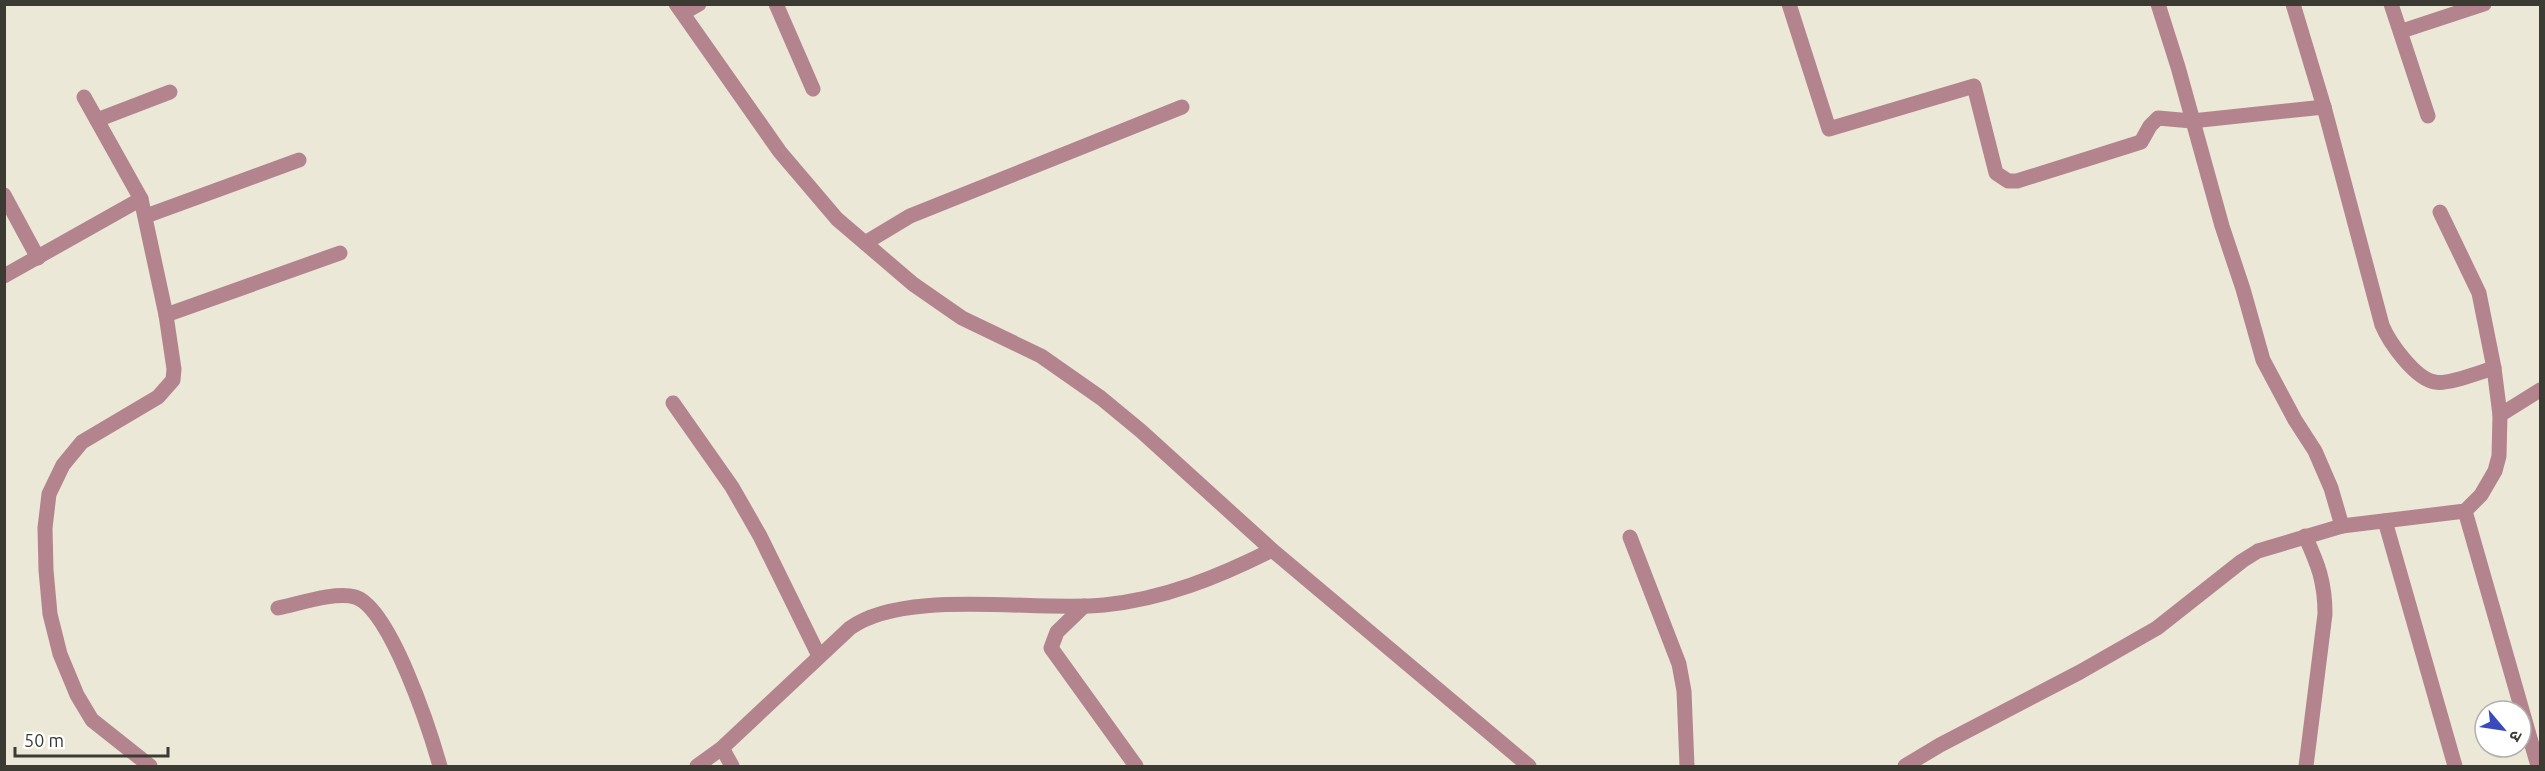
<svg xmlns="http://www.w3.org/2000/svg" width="2545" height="771" font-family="Ubuntu,'Noto Sans Devanagari',sans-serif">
<rect width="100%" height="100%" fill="#ebe8d7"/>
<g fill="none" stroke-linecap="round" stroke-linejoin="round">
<g stroke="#b4848e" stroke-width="15">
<path d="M 676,4 L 780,152 L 837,219 L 913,284 L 962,318 L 1041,356 L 1101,398 L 1141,431 L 1272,550 L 1529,766"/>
<path d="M 776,4 L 813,89"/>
<path d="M 1789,4 L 1829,129 L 1974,86 L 1996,173 L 2008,181 L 2017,181 L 2141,142 L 2150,126 L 2158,118 L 2192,121 L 2324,107 L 2382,325 C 2389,342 2415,379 2435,382 C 2448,385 2480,372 2494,368"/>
<path d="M 2158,4 L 2178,67 L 2222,226 L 2243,289 L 2263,360 L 2295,420 L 2315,451 L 2331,488 L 2342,526"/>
<path d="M 2293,4 L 2324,107"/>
<path d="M 2391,4 L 2428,116"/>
<path d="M 683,13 L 699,4"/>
<path d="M 2402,31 L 2484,4"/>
<path d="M 84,97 L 141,199 L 166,315 L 174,369 L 173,380 L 158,397 L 82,442 L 63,465 L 49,494 L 45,528 L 46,570 L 50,614 L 60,654 L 77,695 L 92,720 L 150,766"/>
<path d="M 97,120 L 170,92"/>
<path d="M 4,195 L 38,258"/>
<path d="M 2440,212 L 2479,293 L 2494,368 L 2500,415 L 2540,390"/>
<path d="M 146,216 L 299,160"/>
<path d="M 865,243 L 910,216 L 1182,107"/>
<path d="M 4,276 L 141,199"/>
<path d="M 166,315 L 340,253"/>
<path d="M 673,403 L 732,487 L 760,536 L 819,656"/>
<path d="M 2465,511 L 2538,766"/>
<path d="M 2385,521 L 2455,766"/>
<path d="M 2305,536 C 2318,564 2325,582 2325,614 L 2306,766"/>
<path d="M 1630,537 L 1679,664 L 1684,691 L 1687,766"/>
<path d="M 1084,606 L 1057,632 L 1051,648 L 1136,766"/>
<path d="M 278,608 C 298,604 336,591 355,597 C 390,607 430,731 440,766"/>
<path d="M 722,748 L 732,766"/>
<path d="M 697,766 L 722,748 L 850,628 C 905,588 1035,612 1104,605 C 1164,599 1218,577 1272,550"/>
<path d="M 1905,766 L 1940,745 L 2080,672 L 2157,628 L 2242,561 L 2258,551 L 2342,526 L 2465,511 L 2481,495 L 2495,471 L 2499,456 L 2500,415"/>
</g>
</g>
<rect width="2545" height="771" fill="none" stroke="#3b3a33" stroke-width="12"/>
<g transform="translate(2503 729) rotate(119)"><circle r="28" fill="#ffffff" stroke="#b1b0ad" stroke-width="1.5"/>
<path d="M0-4.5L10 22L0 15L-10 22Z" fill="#3a4abd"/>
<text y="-9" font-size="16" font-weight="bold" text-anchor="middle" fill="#3b3a33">उ</text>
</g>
<path d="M15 747v9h153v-9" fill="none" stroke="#3b3a33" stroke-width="3"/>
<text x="24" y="747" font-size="18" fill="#3b3a33" stroke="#ffffff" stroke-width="4.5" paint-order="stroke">50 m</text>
</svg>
